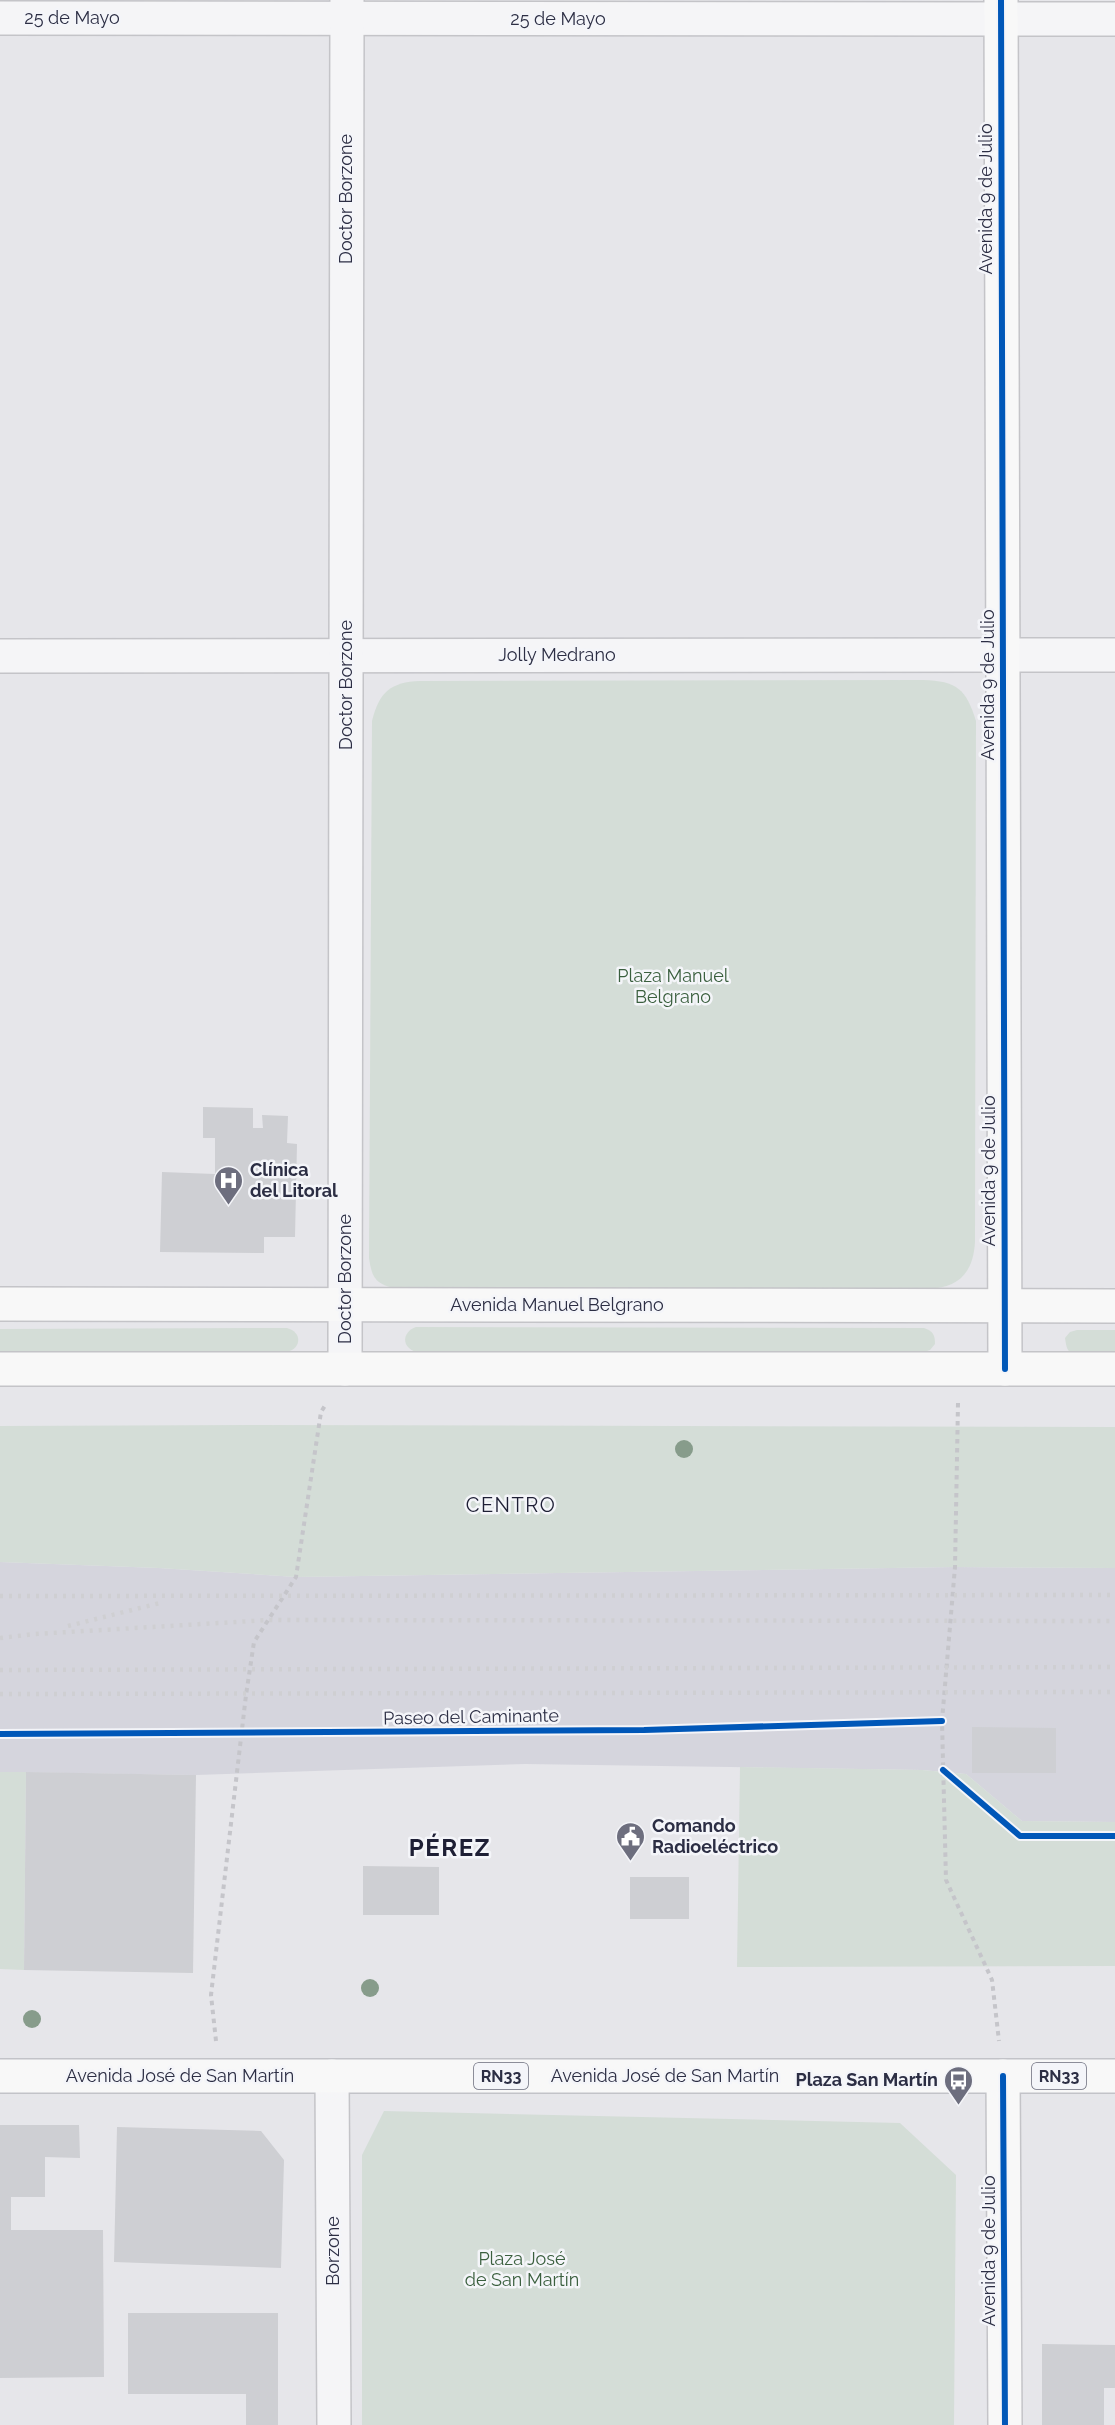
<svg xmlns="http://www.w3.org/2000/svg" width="1115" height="2425" font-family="Raleway,sans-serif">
<rect width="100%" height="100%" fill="#e6e6ea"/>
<path fill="#d5d5dd" d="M 0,1562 L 159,1568 L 296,1577 L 955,1567 L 1115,1568 L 1115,1822 L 1022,1821 L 966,1774 L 922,1770 L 525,1764 L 196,1775 L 0,1772 Z"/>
<g fill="#d4ddd7">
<path d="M 923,680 C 957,681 966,689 976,721 L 975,1242 C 973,1274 958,1288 927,1289 L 397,1289 C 376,1284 372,1279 369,1258 L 372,721 C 379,692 391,682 420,681 Z"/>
<path d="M 416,1327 L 924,1328 C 933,1331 935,1335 935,1344 L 930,1350 L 924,1352 L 416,1352 C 401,1347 402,1332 416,1327 Z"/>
<path d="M 287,1328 C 302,1332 302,1348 287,1352 L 0,1353 L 0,1329 Z"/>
<path d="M 1077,1330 L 1115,1330 L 1115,1354 C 1106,1354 1077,1357 1070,1352 C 1066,1349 1066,1343 1065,1338 L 1070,1332 Z"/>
<path d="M 251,1425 L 1115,1427 L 1115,1568 L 955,1567 L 296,1577 L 159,1568 L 0,1562 L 0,1426 Z"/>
<path d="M 740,1767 L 922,1770 L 966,1774 L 1022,1821 L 1115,1822 L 1115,1966 L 737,1967 Z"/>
<path d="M 0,1772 L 26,1772 L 24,1970 L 0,1969 Z"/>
<path d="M 384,2111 L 900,2123 L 956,2175 L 954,2425 L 362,2425 L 362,2155 Z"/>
</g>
<g fill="#cecfd3">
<path d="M 203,1107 L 253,1108 L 253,1128 L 263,1128 L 262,1115 L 288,1116 L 287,1143 L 297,1144 L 295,1237 L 264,1237 L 264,1253 L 160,1252 L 162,1172 L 215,1174 L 215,1138 L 203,1138 Z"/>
<path d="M 972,1727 L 1056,1728 L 1056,1773 L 972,1773 Z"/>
<path d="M 26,1772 L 196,1775 L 193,1973 L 24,1970 Z"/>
<path d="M 363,1866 L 439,1867 L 439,1915 L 363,1915 Z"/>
<rect x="630" y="1877" width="59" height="42"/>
<path d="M 0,2125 L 79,2125 L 80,2158 L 45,2157 L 45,2197 L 11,2197 L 11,2230 L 103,2230 L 104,2377 L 0,2378 Z"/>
<path d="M 117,2127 L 261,2131 L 284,2160 L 281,2268 L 114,2262 Z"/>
<path d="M 128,2313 L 278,2313 L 278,2425 L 246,2425 L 246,2394 L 128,2394 Z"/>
<path d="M 1042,2344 L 1115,2345 L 1115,2388 L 1104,2388 L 1104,2425 L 1042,2425 Z"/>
</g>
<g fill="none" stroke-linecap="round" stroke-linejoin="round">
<defs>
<g id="street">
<path d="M 0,18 L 1115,19"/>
<path d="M 0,656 L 1115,655"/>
<path d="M 345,1369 L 347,0"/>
<path d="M 332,2076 L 334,2425"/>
</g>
<g id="secondary">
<path d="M 1001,0 L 1005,1369"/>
<path d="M 0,1304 L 1115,1306"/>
<path d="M 0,1369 L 1115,1369"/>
<path d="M 1003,2076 L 1005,2425"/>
</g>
<path id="primary" d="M 0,2076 L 1115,2076"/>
</defs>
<use href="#street" stroke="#c4c4c8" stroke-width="36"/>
<use href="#secondary" stroke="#c4c4c8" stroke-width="36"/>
<use href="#primary" stroke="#c2c3c8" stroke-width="36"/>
<g stroke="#c5c5ca" stroke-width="4" stroke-dasharray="4.5 4.5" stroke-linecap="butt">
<path d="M 958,1403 L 955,1567 L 942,1721 L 946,1880 L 992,1980 L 999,2041"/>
<path d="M 216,2041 L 211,1995 L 246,1695 L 254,1642 L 296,1577 L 321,1412 L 326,1404"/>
</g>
<use href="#street" stroke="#f5f5f7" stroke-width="33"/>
<use href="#secondary" stroke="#f8f8f8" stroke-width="33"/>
<use href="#primary" stroke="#f8f8f8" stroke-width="33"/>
<g stroke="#cfcfd2" stroke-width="4.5" stroke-dasharray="3 6" stroke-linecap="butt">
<path d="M 0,1596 L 1115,1595"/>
<path d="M 68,1626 L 164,1602"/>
<path d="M 0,1638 L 35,1634 L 269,1620 L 1115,1621"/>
<path d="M 0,1670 L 1115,1667"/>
<path d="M 0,1694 L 1115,1692"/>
</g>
<defs>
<g id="cycleway">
<path d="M 1001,0 L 1005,1369"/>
<path d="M 0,1734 L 644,1730 L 942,1721"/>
<path d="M 943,1770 L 1020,1836 L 1115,1836"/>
<path d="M 1003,2076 L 1005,2425"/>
</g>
</defs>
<use href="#cycleway" stroke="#f4f5f9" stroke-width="10"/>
<use href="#cycleway" stroke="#0057b8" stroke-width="6"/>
</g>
<g fill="#879c8b">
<circle cx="684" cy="1449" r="9"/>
<circle cx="370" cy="1988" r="9"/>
<circle cx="32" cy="2019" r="9"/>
</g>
<defs>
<symbol id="hospital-pin" viewBox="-11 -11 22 30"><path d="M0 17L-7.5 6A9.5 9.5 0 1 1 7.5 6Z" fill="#6d6e7e" stroke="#f4f5f9"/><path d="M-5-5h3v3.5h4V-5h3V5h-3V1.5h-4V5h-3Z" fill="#fff"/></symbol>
<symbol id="civic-pin" viewBox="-11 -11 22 30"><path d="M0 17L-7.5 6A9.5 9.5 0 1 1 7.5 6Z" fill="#6d6e7e" stroke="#f4f5f9"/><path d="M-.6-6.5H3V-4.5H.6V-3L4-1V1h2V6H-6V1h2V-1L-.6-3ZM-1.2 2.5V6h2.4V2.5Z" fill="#fff"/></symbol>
<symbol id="bus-pin" viewBox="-11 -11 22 30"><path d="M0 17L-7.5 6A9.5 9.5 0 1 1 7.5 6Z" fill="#6d6e7e" stroke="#f4f5f9"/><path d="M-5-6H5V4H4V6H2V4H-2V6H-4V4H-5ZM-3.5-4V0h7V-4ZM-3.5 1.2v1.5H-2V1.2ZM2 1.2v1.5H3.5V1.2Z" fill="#fff"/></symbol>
</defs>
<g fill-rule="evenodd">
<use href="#hospital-pin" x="212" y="1164" width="33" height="45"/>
<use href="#civic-pin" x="614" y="1820" width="33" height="45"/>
<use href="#bus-pin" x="942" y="2064" width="33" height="45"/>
</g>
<g text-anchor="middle" stroke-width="5" stroke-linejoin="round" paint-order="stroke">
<g fill="#f4f5f9" stroke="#686a7a" stroke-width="1.5">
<rect x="474" y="2063" width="54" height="26" rx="4.5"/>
<rect x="1032" y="2063" width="54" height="26" rx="4.5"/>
</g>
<g font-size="16" font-weight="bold" fill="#2c2e44">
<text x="501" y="2082">RN33</text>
<text x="1059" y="2082">RN33</text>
</g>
<g font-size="18" fill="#2c2e44" stroke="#f4f5f9">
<text x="72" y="24">25 de Mayo</text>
<text x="558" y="25">25 de Mayo</text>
<text transform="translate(346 199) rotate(-90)" y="6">Doctor Borzone</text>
<text transform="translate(986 199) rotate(-90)" y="6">Avenida 9 de Julio</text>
<text x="557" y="661">Jolly Medrano</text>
<text transform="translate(346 685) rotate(-90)" y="6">Doctor Borzone</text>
<text transform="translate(988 685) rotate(-90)" y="6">Avenida 9 de Julio</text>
<text transform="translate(989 1171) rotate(-90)" y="6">Avenida 9 de Julio</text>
<text transform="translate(345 1279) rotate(-90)" y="6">Doctor Borzone</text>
<text x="557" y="1311">Avenida Manuel Belgrano</text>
<text transform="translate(471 1717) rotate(-1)" y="6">Paseo del Caminante</text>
<text x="180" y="2082">Avenida José de San Martín</text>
<text x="665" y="2082">Avenida José de San Martín</text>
<text transform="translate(333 2251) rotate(-90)" y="6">Borzone</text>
<text transform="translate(989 2251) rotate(-90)" y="6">Avenida 9 de Julio</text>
</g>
<g font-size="18" fill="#3a5f3e" stroke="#f4f5f9">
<text x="673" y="982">Plaza Manuel<tspan x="673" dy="21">Belgrano</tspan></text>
<text x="522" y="2265">Plaza José<tspan x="522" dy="21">de San Martín</tspan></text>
</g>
<g font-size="18" font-weight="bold" fill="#2c2e44" stroke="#f4f5f9" text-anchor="start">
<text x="250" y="1176">Clínica<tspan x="250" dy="21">del Litoral</tspan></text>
<text x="652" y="1832">Comando<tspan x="652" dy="21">Radioeléctrico</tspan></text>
<text x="938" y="2086" text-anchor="end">Plaza San Martín</text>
</g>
<g font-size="20" letter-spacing="1.5" fill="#1e1f35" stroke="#f4f5f9">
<text x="511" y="1512">CENTRO</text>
</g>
<g font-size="24" font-weight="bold" letter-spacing="1.5" fill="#1e1f35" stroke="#f4f5f9">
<text x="450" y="1856">PÉREZ</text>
</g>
</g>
</svg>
